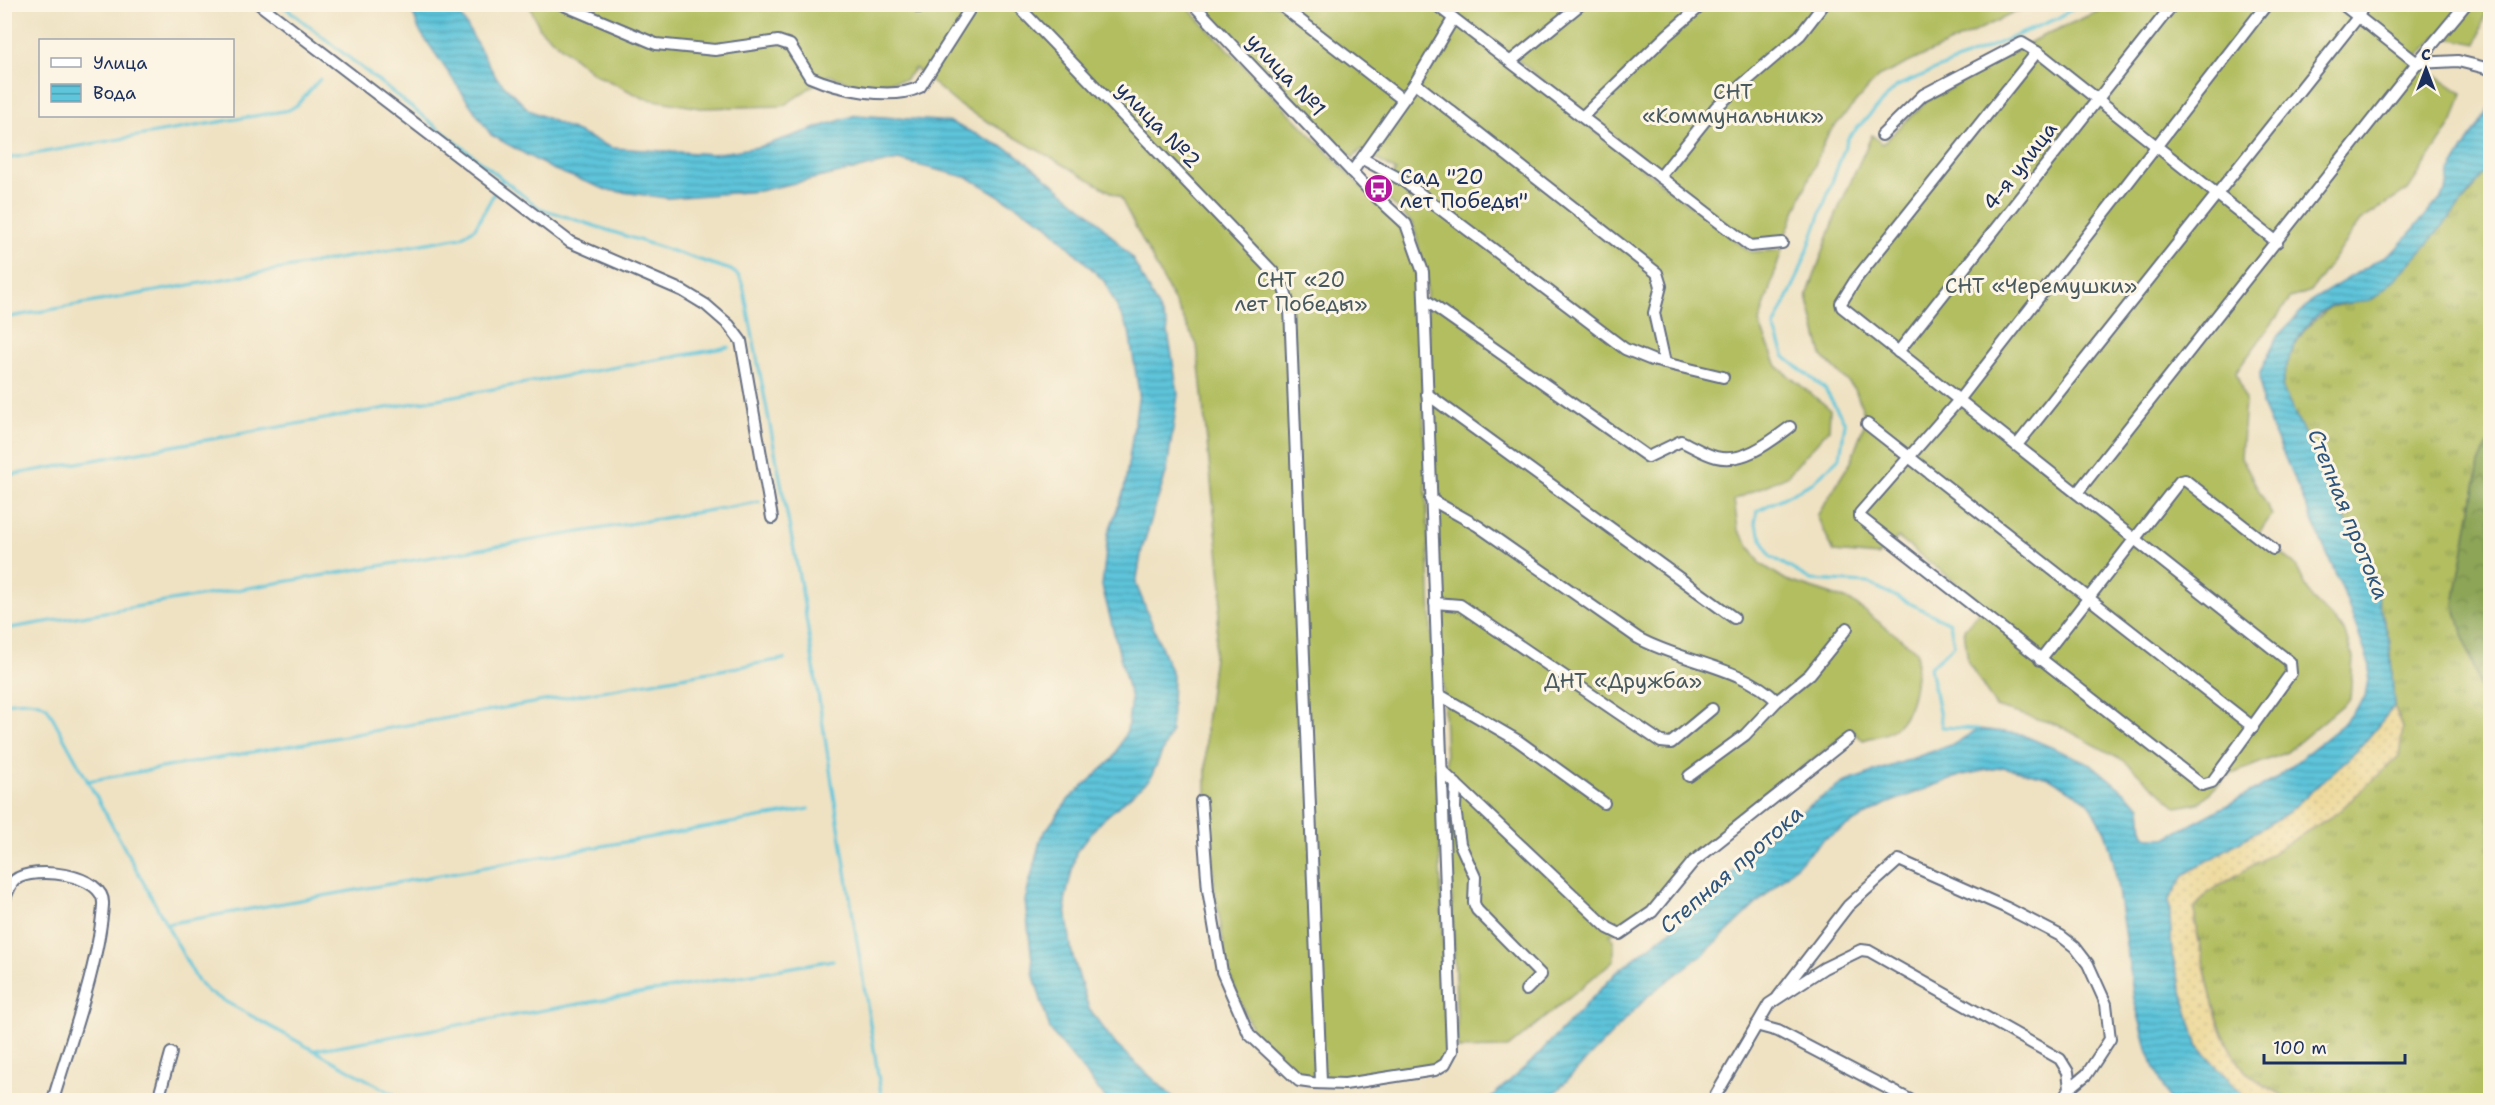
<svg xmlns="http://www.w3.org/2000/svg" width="2495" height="1105" font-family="'Shantell Sans',sans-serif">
<defs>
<pattern id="grass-tufts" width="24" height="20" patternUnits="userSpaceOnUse" patternTransform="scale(1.5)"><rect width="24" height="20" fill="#b2be60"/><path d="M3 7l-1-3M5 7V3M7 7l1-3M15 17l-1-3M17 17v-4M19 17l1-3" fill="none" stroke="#909b52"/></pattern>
<pattern id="forest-crowns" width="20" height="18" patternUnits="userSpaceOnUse" patternTransform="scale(1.5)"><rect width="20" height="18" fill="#8da556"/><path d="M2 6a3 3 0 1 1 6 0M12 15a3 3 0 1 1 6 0" fill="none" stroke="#72874a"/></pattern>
<pattern id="sand-dots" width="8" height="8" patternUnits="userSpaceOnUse" patternTransform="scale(1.5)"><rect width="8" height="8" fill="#eeda9e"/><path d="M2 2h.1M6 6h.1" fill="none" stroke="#ccbb8a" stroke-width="1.8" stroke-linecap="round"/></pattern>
<pattern id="water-rules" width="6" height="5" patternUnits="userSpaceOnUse" patternTransform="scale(1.5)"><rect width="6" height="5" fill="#5ec5da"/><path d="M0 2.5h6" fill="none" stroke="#4da0b4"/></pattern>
</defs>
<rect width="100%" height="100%" fill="#fcf5e5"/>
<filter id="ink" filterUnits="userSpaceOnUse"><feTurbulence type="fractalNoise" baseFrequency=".0167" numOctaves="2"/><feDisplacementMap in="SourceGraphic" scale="12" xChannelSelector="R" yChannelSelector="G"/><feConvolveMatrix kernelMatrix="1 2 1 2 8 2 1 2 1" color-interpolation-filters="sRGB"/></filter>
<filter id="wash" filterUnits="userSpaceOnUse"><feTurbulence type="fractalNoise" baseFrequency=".008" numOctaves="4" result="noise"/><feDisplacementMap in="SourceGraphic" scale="24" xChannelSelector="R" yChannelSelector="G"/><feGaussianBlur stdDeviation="1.35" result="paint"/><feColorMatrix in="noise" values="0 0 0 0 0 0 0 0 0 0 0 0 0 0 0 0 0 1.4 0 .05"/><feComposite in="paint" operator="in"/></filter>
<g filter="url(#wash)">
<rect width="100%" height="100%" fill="#efe2c3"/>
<path fill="url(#grass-tufts)" stroke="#66765f" stroke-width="1.5" d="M 2490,161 L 2490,440 L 2479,464 L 2454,605 L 2490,719 L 2490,1100 L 2292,1100 C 2274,1091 2253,1081 2240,1064 C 2212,1028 2206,968 2195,924 L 2195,908 L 2206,894 L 2403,728 L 2394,706 L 2390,643 L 2372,575 L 2282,387 L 2287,358 L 2305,329 L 2330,307 L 2373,299 L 2407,266 L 2473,190 Z"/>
<path fill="url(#forest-crowns)" stroke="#546a5a" stroke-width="1.5" d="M 2490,440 L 2490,719 L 2454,605 L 2479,464 Z"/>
<path fill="url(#sand-dots)" stroke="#84847e" stroke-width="1.5" d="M 2394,706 L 2403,728 L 2399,756 L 2337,813 L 2206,894 L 2195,908 L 2195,924 C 2206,968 2212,1028 2240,1064 C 2253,1081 2274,1091 2292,1100 L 2247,1100 L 2197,1045 L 2172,955 L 2169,899 L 2185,874 L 2286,814 L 2360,748 Z"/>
<g fill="#b2be60" stroke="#66765f" stroke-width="1.5">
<path d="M 529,5 L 1185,5 L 1399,226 L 1415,261 L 1420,321 L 1447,1054 L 1438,1066 L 1345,1080 L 1301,1079 L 1253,1032 L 1228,972 L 1215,891 L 1206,800 L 1206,723 L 1222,588 L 1197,345 L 1120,197 L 960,106 L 915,68 L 905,80 L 857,85 L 829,75 L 783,106 L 700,108 L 643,98 L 593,73 L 540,29 Z"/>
<path d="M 1200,5 L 2031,5 L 1878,77 L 1828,134 L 1784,238 L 1751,243 L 1474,26 L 1468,33 L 1750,252 L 1782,250 L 1759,323 L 1777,366 L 1830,409 L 1829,429 L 1787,476 L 1734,500 L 1738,529 L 1761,564 L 1786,580 L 1851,601 L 1917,651 C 1917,678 1915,714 1891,731 C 1884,736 1871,737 1863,740 L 1851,730 L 1771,791 L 1686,862 L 1652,905 L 1610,935 L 1614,940 L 1614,960 L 1508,1048 L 1458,1049 L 1426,277 L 1413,224 L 1380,191 L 1396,171 L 1361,150 L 1353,158 Z"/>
<path d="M 2112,5 L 2487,5 L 2477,44 L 2437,36 L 2414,60 L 2462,93 L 2453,122 L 2408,190 L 2360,221 L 2311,291 L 2291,298 L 2236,372 L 2245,400 L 2241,457 L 2272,515 L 2257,535 L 2295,564 L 2312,598 L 2344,630 L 2353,658 L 2350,699 L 2287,752 L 2227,776 L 2199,803 L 2177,807 L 2123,760 L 2058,725 L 1996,707 L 1968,662 L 1964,629 L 1985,605 L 1898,538 L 1878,556 L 1834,552 L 1817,516 L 1851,461 L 1866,419 L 1855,389 L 1822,356 L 1807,296 L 1837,212 L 1872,135 L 1882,144 L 1926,102 L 2036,39 Z"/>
</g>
<g fill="url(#water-rules)" stroke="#3c7a9c" stroke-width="1.5">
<path d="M 410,5 L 455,5 L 496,77 L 529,110 L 612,148 L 713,154 L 759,147 L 856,115 L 950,122 L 1014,152 L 1093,216 L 1132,258 L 1167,325 L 1178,394 L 1167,470 L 1142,549 L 1136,584 L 1173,676 L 1171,732 L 1150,779 L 1100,822 L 1076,852 L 1065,901 L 1072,954 L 1089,1009 L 1116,1045 L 1176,1100 L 1107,1100 L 1050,1030 L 1034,976 L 1025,901 L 1041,837 L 1069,799 L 1113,759 L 1127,730 L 1131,699 L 1102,586 L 1108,534 L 1124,490 L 1139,393 L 1129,331 L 1104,281 L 1044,222 L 969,178 L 898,160 L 759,191 L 667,198 L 607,190 L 552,169 L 491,135 L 419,30 Z"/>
<path d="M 2490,106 C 2491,121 2494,149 2490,161 C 2483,183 2395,284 2374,298 C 2362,306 2342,300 2329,307 C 2300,323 2287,357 2282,387 L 2372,575 L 2390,643 L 2394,706 L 2360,748 L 2286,814 L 2185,874 L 2169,899 L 2172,955 L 2197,1045 L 2247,1100 L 2169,1100 L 2148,1052 L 2134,999 L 2114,863 L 2105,831 L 2089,802 L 2050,778 L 2003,767 L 1962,775 L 1886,804 L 1824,839 L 1706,952 L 1649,995 L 1548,1100 L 1488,1100 L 1531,1062 L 1618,971 L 1681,922 L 1778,827 L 1843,783 L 1956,743 L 1978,729 L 2020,734 L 2091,764 L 2141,806 L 2143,833 L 2150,838 L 2166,838 L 2274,780 L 2343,724 L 2365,697 L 2370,666 L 2344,593 L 2262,405 L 2260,373 L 2276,338 L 2312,300 L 2395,250 L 2446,192 L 2449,174 Z"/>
</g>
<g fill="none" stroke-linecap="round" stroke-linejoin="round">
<g stroke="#5ec5da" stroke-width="3">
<path d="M 281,4 L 539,208 L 731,270 L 739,276 L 743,285 L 802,592 L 882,1100"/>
<path d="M 4,159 L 289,110 L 297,105 L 320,79"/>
<path d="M 4,318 L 461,237 L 475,228 L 502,179"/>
<path d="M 4,476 L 729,347"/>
<path d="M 4,629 L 759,502"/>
<path d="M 4,703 C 20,701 34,698 47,707 L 197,980 L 208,992 L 404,1100"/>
<path d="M 1978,729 L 1942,727 L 1930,667 L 1954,645 L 1950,623 L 1868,583 L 1811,580 L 1770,556 L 1755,523 L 1757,511 L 1812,483 L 1840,457 L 1845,423 L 1825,389 L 1785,357 L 1774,327 L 1798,276 L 1848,138 L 1897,86 L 2058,18 L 2079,4"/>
<path d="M 87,781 L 784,659"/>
<path d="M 166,924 L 809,809"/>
<path d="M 314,1050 L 833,960"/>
</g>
</g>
</g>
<g filter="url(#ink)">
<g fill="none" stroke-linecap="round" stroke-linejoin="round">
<defs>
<g id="minor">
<path d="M 259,4 L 570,242 L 683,291 L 706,305 L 729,325 L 741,341 L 772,518"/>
<path d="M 561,4 L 656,44 L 715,50 L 778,41 L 790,45 L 810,77 C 837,89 892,101 920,87 L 973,4"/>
<path d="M 1016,4 L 1273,272 L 1284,289 L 1290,308 L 1321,1082"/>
<path d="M 1193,4 L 1369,190 L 1406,224 L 1423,272 L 1452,1051 L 1445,1064 L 1435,1070 L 1345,1084 L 1313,1083 L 1299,1081 L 1249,1034 L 1222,972 L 1208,890 L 1201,801"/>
<path d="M 1279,4 L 1402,99"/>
<path d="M 1435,4 L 1750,246 L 1782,243"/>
<path d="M 2267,4 L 1959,400 L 2290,662 L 2291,673 L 2212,782 L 2202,785 L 1860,517 L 1860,513 L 1959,400 L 1842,307 L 1841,303 L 1856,279 L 2037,52 L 2043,56 C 2121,118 2199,180 2277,242"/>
<path d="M 2342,4 L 2417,63 L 2458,61 L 2490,69"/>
<path d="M 919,7 L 920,4"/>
<path d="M 1511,61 L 1581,4"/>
<path d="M 1415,83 L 1657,273 L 1661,286 L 1654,313 L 1665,363"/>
<path d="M 1583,116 L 1667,35 L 1703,4"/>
<path d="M 1882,135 L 1923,95 L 2022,43 L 2037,52"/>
<path d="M 1363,159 L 1402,180 L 1625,349 L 1652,360 L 1723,377"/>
<path d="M 1352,172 L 1415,83 L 1453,19"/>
<path d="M 1660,177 L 1716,107 L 1800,35 L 1824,4"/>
<path d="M 1424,299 L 1648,457 L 1681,441 C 1692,446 1704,454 1716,457 C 1743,464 1770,442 1790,427"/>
<path d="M 1898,352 L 2173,4"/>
<path d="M 1427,394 L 1734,618"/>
<path d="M 1867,424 L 2253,727"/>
<path d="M 2017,445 L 2358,17 L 2364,4"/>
<path d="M 2077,493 L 2417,63 L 2466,4"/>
<path d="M 1430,499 L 1478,526 L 1638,638 C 1681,662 1741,666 1777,701"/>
<path d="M 1435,603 L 1460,605 L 1661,742 L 1671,743 L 1712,709"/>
<path d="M 2040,660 L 2180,481 L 2185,480 L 2273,549"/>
<path d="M 1438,694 L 1517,740 L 1604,803"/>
<path d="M 1442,771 L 1608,928 L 1620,934 L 1652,912 L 1693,862 L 1849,738"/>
<path d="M 1689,776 L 1745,735 L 1777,701 L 1810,674 L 1847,628"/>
<path d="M 1456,784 L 1455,808 L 1460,844 L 1475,877 L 1474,903 L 1477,910 L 1541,975 L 1526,990"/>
<path d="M 4,901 C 7,894 9,885 15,880 C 33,865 106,874 103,905 C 99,965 70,1042 53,1100"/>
<path d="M 1778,997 L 1848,906 L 1899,860 L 2007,908 L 2061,936 L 2075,947 L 2088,964 L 2106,1004 L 2110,1039 L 2087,1074 L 2070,1088 L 2063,1100"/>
<path d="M 1756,1025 L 1778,1031 L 1910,1100"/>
<path d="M 158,1100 L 171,1053"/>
<path d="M 1713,1100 L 1769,1004 L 1824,968 L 1861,950 L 1869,951 L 2060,1059 L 2068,1072 L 2070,1088"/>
</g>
</defs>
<use href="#minor" stroke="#656e81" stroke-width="14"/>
<use href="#minor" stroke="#fff" stroke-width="10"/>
</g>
</g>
<defs>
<symbol id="bus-disc" viewBox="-11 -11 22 22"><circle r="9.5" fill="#b5179e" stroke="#fcf5e5"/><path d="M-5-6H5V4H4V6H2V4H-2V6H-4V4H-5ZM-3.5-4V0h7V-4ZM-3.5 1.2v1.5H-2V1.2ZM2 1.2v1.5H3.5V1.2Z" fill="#fff"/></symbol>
</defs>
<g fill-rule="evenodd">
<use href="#bus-disc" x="1362" y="172" width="33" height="33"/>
</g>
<g text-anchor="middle" stroke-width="6" stroke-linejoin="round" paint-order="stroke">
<g font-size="21" fill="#1b2f5e" stroke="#fcf5e5">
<text transform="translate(1286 75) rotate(47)" y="7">улица №1</text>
<text transform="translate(1158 125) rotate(46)" y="7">улица №2</text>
<text transform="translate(2020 166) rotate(-52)" y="7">4-я улица</text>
</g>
<g font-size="21" fill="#485a5f" stroke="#fcf5e5">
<text x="1733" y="99">СНТ<tspan x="1733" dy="24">«Коммунальник»</tspan></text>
<text x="1301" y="287">СНТ «20<tspan x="1301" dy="24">лет Победы»</tspan></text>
<text x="2041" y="293">СНТ «Черемушки»</text>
<text x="1623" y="688">ДНТ «Дружба»</text>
</g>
<g font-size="21" fill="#1b2f5e" stroke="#fcf5e5" text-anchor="start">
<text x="1400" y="184">Сад "20<tspan x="1400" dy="24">лет Победы"</tspan></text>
</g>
<g font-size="22" font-style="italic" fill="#2c547d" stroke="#fcf5e5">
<text transform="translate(2349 514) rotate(68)" y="8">Степная протока</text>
<text transform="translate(1731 869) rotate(-41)" y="8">Степная протока</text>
</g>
</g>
<rect width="2495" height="1105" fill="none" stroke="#fcf5e5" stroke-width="24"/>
<rect x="39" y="39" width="195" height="78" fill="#fcf5e5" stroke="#a2a6af" stroke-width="1.5"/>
<rect x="51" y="58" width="30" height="9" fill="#ffffff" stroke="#a2a6af" stroke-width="1.5"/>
<text x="93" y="69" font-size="18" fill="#1b2f5e">Улица</text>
<rect x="51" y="84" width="30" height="18" fill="url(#water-rules)" stroke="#a2a6af" stroke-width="1.5"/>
<text x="93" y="99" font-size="18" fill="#1b2f5e">Вода</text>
<g transform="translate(2426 69)" stroke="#fcf5e5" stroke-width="4.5" paint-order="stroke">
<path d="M0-4.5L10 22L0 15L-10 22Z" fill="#1b2f5e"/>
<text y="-9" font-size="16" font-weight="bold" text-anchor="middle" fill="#1b2f5e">С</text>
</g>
<path d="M2264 1054v9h141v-9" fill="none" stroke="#1b2f5e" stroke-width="3"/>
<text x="2273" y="1054" font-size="18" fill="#1b2f5e" stroke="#fcf5e5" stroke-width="4.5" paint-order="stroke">100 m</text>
</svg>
